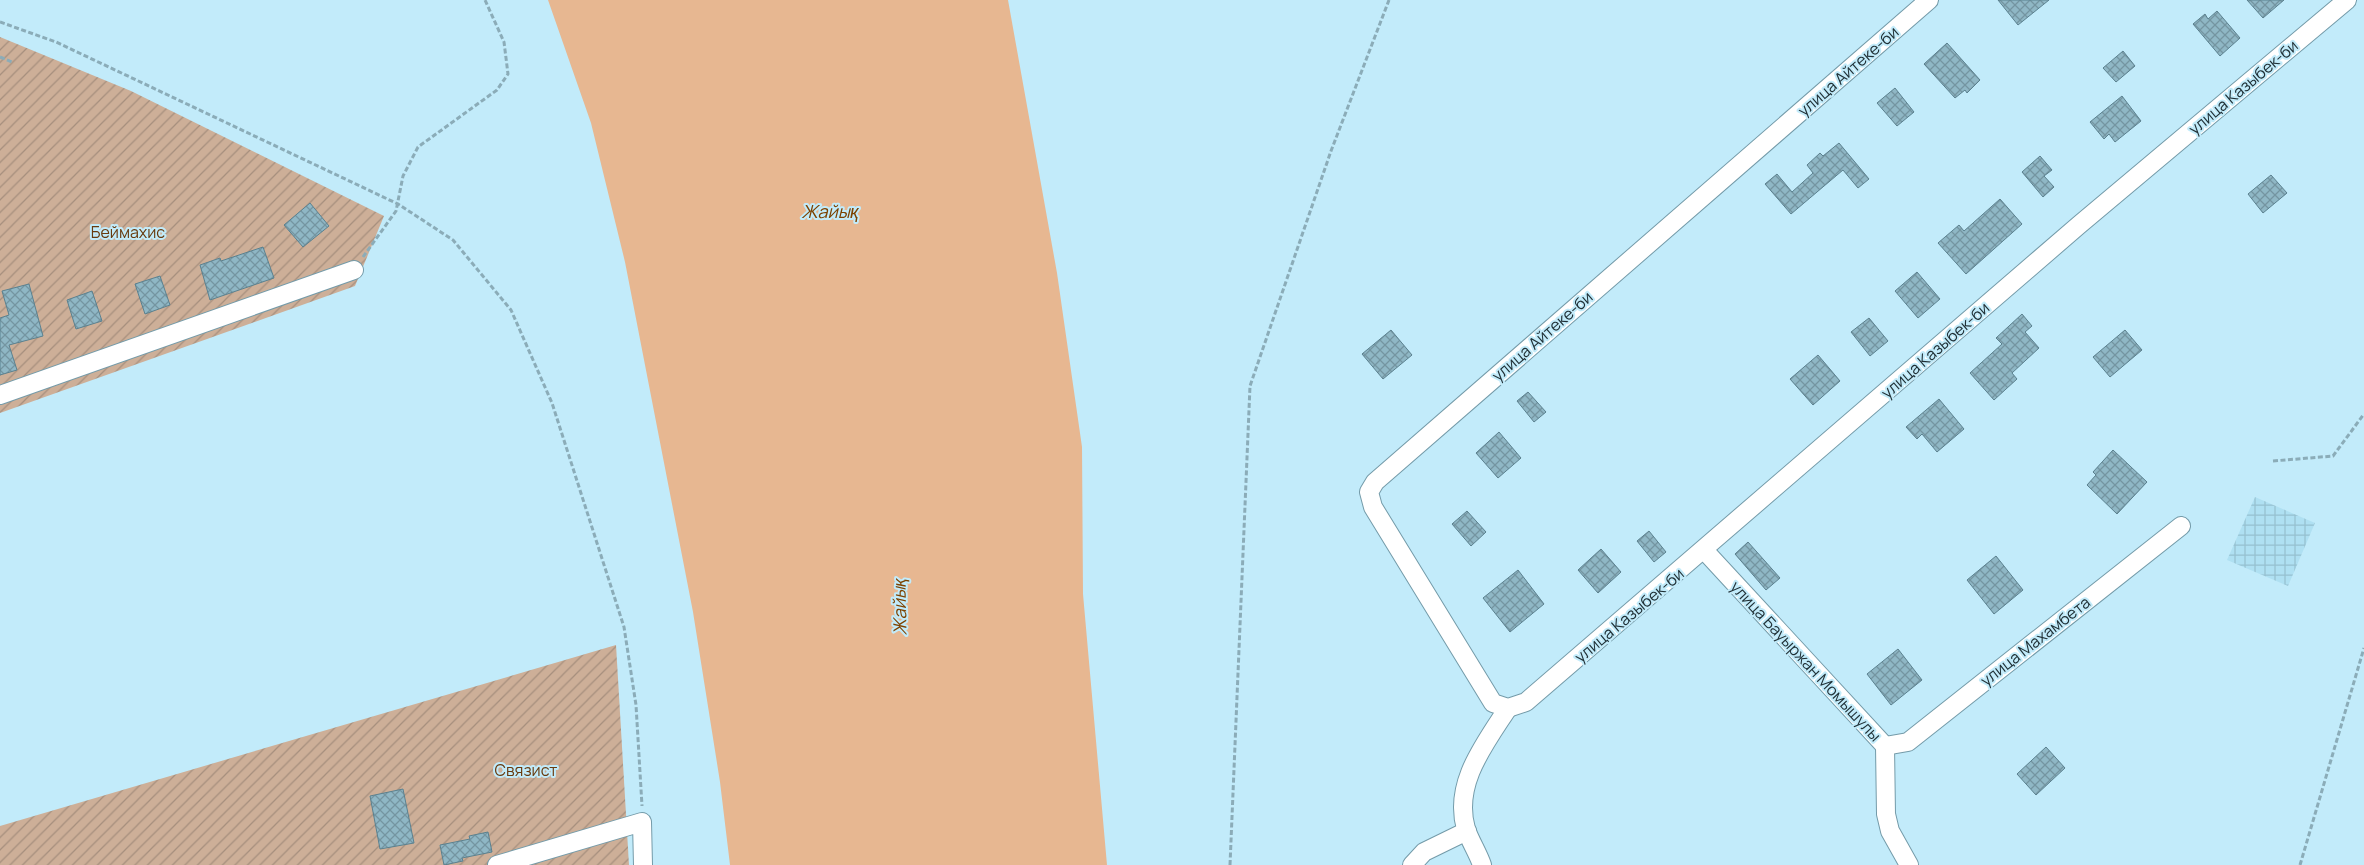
<svg xmlns="http://www.w3.org/2000/svg" width="2364" height="865" font-family="Manrope,sans-serif">
<defs>
<pattern id="industrial-grid" width="8" height="8" patternUnits="userSpaceOnUse" patternTransform="scale(1.25)"><rect width="8" height="8" fill="#afe0f2"/><path d="M0 4h8M4 0v8" fill="none" stroke="#96c0d0"/></pattern>
<pattern id="garden-furrows" width="10" height="10" patternUnits="userSpaceOnUse" patternTransform="scale(1.25)"><rect width="10" height="10" fill="#cdaf98"/><path d="M-1 1l2-2M0 10L10 0M9 11l2-2" fill="none" stroke="#a68f7d"/></pattern>
<pattern id="building-cross-hatch" width="8" height="8" patternUnits="userSpaceOnUse" patternTransform="scale(1.25)"><rect width="8" height="8" fill="#8fb7c5"/><path d="M0 0l8 8M0 8l8-8" fill="none" stroke="#7495a1"/></pattern>
</defs>
<rect width="100%" height="100%" fill="#c2ebfa"/>
<path fill="url(#industrial-grid)" d="M 2255,497 L 2315,523 L 2288,586 L 2227,560 Z"/>
<g fill="url(#garden-furrows)">
<path d="M 0,37 L 131,91 L 384,216 L 355,286 L 0,413 Z"/>
<path d="M 616,645 L 629,865 L 0,865 L 0,826 Z"/>
</g>
<path fill="#e7b791" d="M 548,0 L 1008,0 L 1057,273 L 1082,447 L 1083,594 L 1107,865 L 730,865 L 720,782 L 693,612 L 625,262 L 591,123 Z"/>
<g fill="url(#building-cross-hatch)" stroke="#5b818f">
<path d="M 1998,0 L 2049,0 L 2018,25 Z"/>
<path d="M 2247,0 L 2284,0 L 2263,18 Z"/>
<path d="M 2217,11 L 2240,38 L 2220,56 L 2193,24 L 2205,14 L 2208,19 Z"/>
<path d="M 1947,43 L 1980,80 L 1967,93 L 1965,90 L 1955,98 L 1924,64 Z"/>
<path d="M 2123,51 L 2135,66 L 2116,82 L 2103,68 Z"/>
<path d="M 1895,88 L 1914,112 L 1897,126 L 1877,103 Z"/>
<path d="M 2122,96 L 2141,121 L 2115,142 L 2109,134 L 2104,139 L 2090,122 Z"/>
<path d="M 1839,143 L 1869,179 L 1858,188 L 1843,170 L 1791,214 L 1765,184 L 1777,174 L 1792,192 L 1813,173 L 1807,165 L 1820,153 L 1823,156 Z"/>
<path d="M 2040,156 L 2052,170 L 2044,176 L 2054,187 L 2043,197 L 2022,172 Z"/>
<path d="M 2271,175 L 2287,193 L 2263,213 L 2248,194 Z"/>
<path d="M 2000,199 L 2022,224 L 1966,274 L 1938,243 L 1959,225 L 1964,231 Z"/>
<path d="M 310,203 L 329,226 L 303,247 L 284,225 Z"/>
<path d="M 263,247 L 274,278 L 210,300 L 200,265 L 220,258 L 221,261 Z"/>
<path d="M 1917,272 L 1940,299 L 1918,318 L 1895,291 Z"/>
<path d="M 160,276 L 170,305 L 145,314 L 135,284 Z"/>
<path d="M 29,284 L 43,336 L 9,345 L 17,370 L 0,375 L 0,318 L 9,315 L 2,291 Z"/>
<path d="M 92,291 L 102,321 L 76,329 L 67,300 Z"/>
<path d="M 2022,314 L 2032,326 L 2025,332 L 2039,348 L 2012,373 L 2017,379 L 1994,400 L 1970,373 L 2002,344 L 1996,338 Z"/>
<path d="M 1869,318 L 1888,341 L 1870,356 L 1851,332 Z"/>
<path d="M 1391,330 L 1412,355 L 1383,379 L 1362,354 Z"/>
<path d="M 2125,330 L 2142,350 L 2110,377 L 2093,357 Z"/>
<path d="M 1818,355 L 1840,381 L 1813,405 L 1790,379 Z"/>
<path d="M 1528,392 L 1546,412 L 1534,422 L 1517,401 Z"/>
<path d="M 1939,399 L 1964,429 L 1937,452 L 1922,434 L 1917,439 L 1906,427 Z"/>
<path d="M 1499,432 L 1521,458 L 1498,478 L 1476,453 Z"/>
<path d="M 2113,450 L 2147,482 L 2117,514 L 2087,485 L 2096,475 L 2093,472 Z"/>
<path d="M 1467,511 L 1486,532 L 1471,546 L 1452,524 Z"/>
<path d="M 1649,531 L 1666,552 L 1654,562 L 1637,541 Z"/>
<path d="M 1748,542 L 1780,578 L 1766,590 L 1735,554 Z"/>
<path d="M 1601,549 L 1621,572 L 1598,593 L 1578,570 Z"/>
<path d="M 1996,556 L 2023,590 L 1994,614 L 1967,580 Z"/>
<path d="M 1518,570 L 1544,604 L 1510,632 L 1483,598 Z"/>
<path d="M 1898,649 L 1922,680 L 1891,705 L 1867,674 Z"/>
<path d="M 2046,747 L 2065,768 L 2036,795 L 2017,774 Z"/>
<path d="M 403,789 L 414,843 L 380,849 L 370,796 Z"/>
<path d="M 488,832 L 492,852 L 462,858 L 463,861 L 444,865 L 440,845 L 470,839 L 469,836 Z"/>
</g>
<g fill="none" stroke-linecap="round" stroke-linejoin="round">
<defs>
<g id="street">
<path d="M 1929,0 L 1375,482 L 1369,492 L 1373,507 L 1493,703 L 1508,708 L 1526,702 L 2079,225 L 2347,0"/>
<path d="M 0,395 L 354,270"/>
<path d="M 1704,550 L 1885,746 L 1886,814 L 1890,831 L 1909,865"/>
<path d="M 1885,746 L 1908,742 L 2181,526"/>
<path d="M 497,865 L 642,822 L 643,865"/>
<path d="M 1412,865 L 1424,852 L 1467,831"/>
<path d="M 1482,865 C 1478,853 1470,841 1466,829 C 1453,784 1484,745 1508,708"/>
</g>
</defs>
<use href="#street" stroke="#749ba9" stroke-width="20"/>
<g stroke="#8bacb8" stroke-width="3" stroke-dasharray="5 2.5" stroke-linecap="butt">
<path d="M 0,22 L 56,42 L 398,204 L 453,240 L 511,310 L 552,403 L 624,627 L 636,705 L 642,806"/>
<path d="M 0,57 L 12,62"/>
<path d="M 363,257 L 396,211 L 403,176 L 418,147 L 497,90 L 508,74 L 504,42 L 485,0"/>
<path d="M 2273,461 L 2333,456 L 2364,414"/>
<path d="M 1230,865 L 1250,386 L 1331,151 L 1389,0"/>
<path d="M 2300,865 L 2364,648"/>
</g>
<use href="#street" stroke="#fff" stroke-width="18"/>
</g>
<g text-anchor="middle" stroke-width="4" stroke-linejoin="round" paint-order="stroke">
<g font-size="16" fill="#203036" stroke="#c2ebfa">
<text transform="translate(1848 71) rotate(-41)" y="6">улица Айтеке-би</text>
<text transform="translate(2243 87) rotate(-40)" y="6">улица Казыбек-би</text>
<text transform="translate(1542 336) rotate(-41)" y="6">улица Айтеке-би</text>
<text transform="translate(1935 350) rotate(-41)" y="6">улица Казыбек-би</text>
<text transform="translate(1629 615) rotate(-40)" y="6">улица Казыбек-би</text>
<text transform="translate(2035 641) rotate(-38)" y="6">улица Махамбета</text>
<text transform="translate(1806 661) rotate(47)" y="6">улица Бауыржан Момышулы</text>
</g>
<g font-size="16" fill="#683a0e" stroke="#c2ebfa">
<text x="128" y="238">Беймахис</text>
<text x="526" y="776">Связист</text>
</g>
<g font-size="18" font-style="italic" fill="#7d4200" stroke="#c2ebfa">
<text x="830" y="218">Жайық</text>
<text transform="translate(900 607) rotate(-91)" y="6">Жайық</text>
</g>
</g>
</svg>
